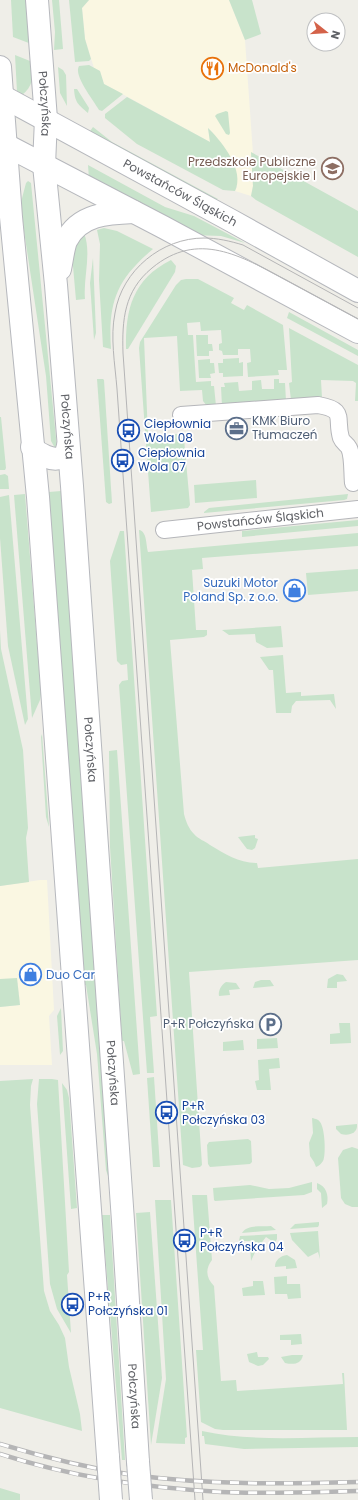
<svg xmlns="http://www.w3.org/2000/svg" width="358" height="1500" font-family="Poppins,sans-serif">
<rect width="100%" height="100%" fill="#efeee8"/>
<g fill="#faf7e2">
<path d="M 89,0 L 229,0 L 245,40 L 253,154 L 251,153 L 253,186 L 251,196 L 235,191 L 237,187 L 213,133 L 208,128 L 210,142 L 104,84 L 100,71 L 94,68 L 85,39 L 82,8 Z"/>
<path d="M 40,880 L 47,880 L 54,1010 L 49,1016 L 52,1065 L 0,1065 L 0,1007 L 20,1005 L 17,979 L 0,979 L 0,886 Z"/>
</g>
<g fill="#c8e3cb">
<path d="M 11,0 L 29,0 L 34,45 L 13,37 Z"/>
<path d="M 52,0 L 59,0 L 63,49 L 54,50 L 55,32 Z"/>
<path d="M 69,0 L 89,0 L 82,8 L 85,39 L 91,59 L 89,61 L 75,62 Z"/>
<path d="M 229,0 L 252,0 L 261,34 L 245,40 Z"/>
<path d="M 15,55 L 35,63 C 34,75 32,88 22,95 L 17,92 Z"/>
<path d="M 89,65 L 100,71 L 104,84 L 123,94 L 102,111 L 99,110 C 94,101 73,75 79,66 Z"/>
<path d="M 58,67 L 63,70 L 66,75 L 67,106 L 60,93 Z"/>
<path d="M 74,89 L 77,89 L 89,108 L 88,113 C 78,104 75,103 74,89 Z"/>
<path d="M 127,97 L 210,142 L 208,128 L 209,129 C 223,143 245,171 235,191 L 223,190 L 137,144 L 105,118 L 105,114 Z"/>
<path d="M 226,111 L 228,112 L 230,133 L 229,135 L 226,134 L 215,116 L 217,114 Z"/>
<path d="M 93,127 L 112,142 L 218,199 L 213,200 L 88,134 Z"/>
<path d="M 251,152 L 358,211 L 358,257 L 256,200 L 251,196 L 253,186 Z"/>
<path d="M 88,165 L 165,207 L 194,216 L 245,243 L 221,236 L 193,235 L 89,179 Z"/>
<path d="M 28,181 L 31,183 L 57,448 L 55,448 L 51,441 L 46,376 L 24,231 L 21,202 L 26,183 Z"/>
<path d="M 104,228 L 117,231 L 153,249 C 116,280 108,303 111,349 L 103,347 L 99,280 L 100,244 L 97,230 Z"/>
<path d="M 84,233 C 92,253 83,278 85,299 L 76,300 L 72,255 L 75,240 Z"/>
<path d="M 93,258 L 96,333 L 94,340 L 90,283 Z"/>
<path d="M 171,260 L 176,266 L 175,272 L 128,349 L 126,349 C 125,309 133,279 171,260 Z"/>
<path d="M 186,279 L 198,279 L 234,298 L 231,303 L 244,310 L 247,305 L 283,325 L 287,370 L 278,370 L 279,375 L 248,377 L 247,363 L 251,362 L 250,349 L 238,349 L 238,355 L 223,355 L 222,351 L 219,350 L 219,344 L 222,343 L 221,330 L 201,331 L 200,322 L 187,323 L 188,335 L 193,335 L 196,382 L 211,381 L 211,386 L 214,386 L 216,406 L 207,406 L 203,401 L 202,390 L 180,391 L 177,336 L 144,338 L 148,436 L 179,434 L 184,439 L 190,505 L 188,508 L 151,512 L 139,348 L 140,342 L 176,285 L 181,280 Z"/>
<path d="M 289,312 L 358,350 L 358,356 L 287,318 Z"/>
<path d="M 289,328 L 358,365 L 358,401 L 355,401 L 356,383 L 353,381 L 321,380 L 322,398 L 291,400 L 289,383 L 292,382 Z"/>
<path d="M 196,335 L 208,335 L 208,344 L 212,344 L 213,351 L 209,351 L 209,356 L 197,356 Z"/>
<path d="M 239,358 L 239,363 L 243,362 L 243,376 L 223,377 L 223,373 L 219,373 L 218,363 L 223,363 L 223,359 Z"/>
<path d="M 210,359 L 210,363 L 214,363 L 215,373 L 210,374 L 211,378 L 199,378 L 198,360 Z"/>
<path d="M 97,379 L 103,379 L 104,380 L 112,503 L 109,504 L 106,502 Z"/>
<path d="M 274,379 L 279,379 L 279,383 L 285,383 L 286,401 L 222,406 L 221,387 L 225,387 L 224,383 L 238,382 L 239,391 L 252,390 L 252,381 L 261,380 L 262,389 L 274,389 Z"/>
<path d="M 0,417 L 1,417 L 6,468 L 5,470 L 0,470 Z"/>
<path d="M 5,474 L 8,476 L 9,489 L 0,489 L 0,475 Z"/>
<path d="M 256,480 L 257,498 L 195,503 L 194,485 Z"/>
<path d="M 61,491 L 109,1179 L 106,1170 L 97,1054 L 86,985 L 84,985 L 78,920 L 49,492 Z"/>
<path d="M 25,494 L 41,694 L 40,700 L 32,718 L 14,495 Z"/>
<path d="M 348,494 L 347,499 L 344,500 L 204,513 L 204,512 L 209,508 Z"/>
<path d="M 9,495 L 28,719 L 25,725 L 8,646 L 0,538 L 0,497 Z"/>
<path d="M 358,520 L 358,526 L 242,537 L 242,531 Z"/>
<path d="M 139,530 C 147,531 146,545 148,552 L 358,533 L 358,546 L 202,558 L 203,569 L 192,570 L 196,630 L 207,630 L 207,635 L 204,637 L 170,640 L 184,814 C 186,822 189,829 194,834 C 198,839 205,841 210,845 C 225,854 239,863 257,863 L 258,868 L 358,859 L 358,960 L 189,972 L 202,1165 L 200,1167 L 192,1168 L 183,1165 Z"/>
<path d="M 120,531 L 124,531 L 157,1016 L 150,1017 L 154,1073 L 147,1073 L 119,685 L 122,681 L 128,680 L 127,664 L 121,665 L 117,661 L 110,561 Z"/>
<path d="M 358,569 L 358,591 L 308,595 L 306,573 Z"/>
<path d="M 281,626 L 283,647 L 267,648 L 256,642 L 255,634 L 229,635 L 222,630 Z"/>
<path d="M 0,630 L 1,649 L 23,750 L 28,828 L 26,838 L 29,882 L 0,886 Z"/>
<path d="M 283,655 L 286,693 L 301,692 L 301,696 L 334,694 L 336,709 L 330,700 L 296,701 L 292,706 L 291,713 L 276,713 L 273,670 L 269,670 L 260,657 Z"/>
<path d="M 42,734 L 49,827 L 46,817 L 41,737 Z"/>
<path d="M 117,750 L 140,1074 L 133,1075 L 124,1041 L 122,1041 L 110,847 L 109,751 Z"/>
<path d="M 255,835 L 255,838 L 258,839 L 255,848 L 252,850 L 247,849 L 238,837 Z"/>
<path d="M 337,974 L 343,975 L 347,981 L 337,982 L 337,988 L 327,988 L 328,979 Z"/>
<path d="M 17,978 L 20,1005 L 0,1007 L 0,979 Z"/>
<path d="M 261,980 L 270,980 L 274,986 L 253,988 L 255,982 Z"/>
<path d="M 226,982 L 236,983 L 240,989 L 229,990 L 230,995 L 219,996 C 218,991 221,985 226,982 Z"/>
<path d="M 61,1008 L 63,1051 L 60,1055 L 57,1016 Z"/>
<path d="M 339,1023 L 350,1023 L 351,1043 L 330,1044 L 330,1034 L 340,1033 Z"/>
<path d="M 277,1038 L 278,1048 L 257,1049 L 257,1039 Z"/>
<path d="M 243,1040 L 244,1050 L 223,1051 L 223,1042 Z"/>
<path d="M 279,1058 L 280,1068 L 269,1069 L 271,1090 L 257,1090 L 255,1081 L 259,1080 L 258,1060 Z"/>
<path d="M 154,1077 L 160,1167 L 153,1167 L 147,1078 Z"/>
<path d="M 33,1079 L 31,1086 L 30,1105 L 44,1291 L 50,1311 L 59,1325 L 65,1338 L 69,1367 L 80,1414 L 82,1431 L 0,1408 L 0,1081 Z"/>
<path d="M 39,1079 L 52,1079 L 58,1080 L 69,1272 L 67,1275 L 71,1333 L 57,1309 L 50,1284 L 37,1104 Z"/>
<path d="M 62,1083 L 67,1090 L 69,1098 L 77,1208 L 71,1209 Z"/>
<path d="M 312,1118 C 316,1119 318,1119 320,1122 C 325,1128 326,1155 323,1161 C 321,1164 319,1166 316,1167 L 314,1162 L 310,1156 L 309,1143 L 313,1133 Z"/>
<path d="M 357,1124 C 358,1134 348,1136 341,1134 L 336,1129 L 336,1126 Z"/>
<path d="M 248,1139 L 251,1141 L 252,1162 L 250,1164 L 210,1167 L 208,1164 L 207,1145 L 209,1142 Z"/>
<path d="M 352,1147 L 358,1149 L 358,1207 L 352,1207 L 345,1204 L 341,1198 L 338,1158 L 343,1150 Z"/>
<path d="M 312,1182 L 312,1192 L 304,1195 L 215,1201 L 214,1200 L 213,1188 L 250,1185 L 269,1189 L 289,1188 Z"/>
<path d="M 317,1183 C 326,1186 329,1195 327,1204 L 322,1208 L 321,1193 L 317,1189 Z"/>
<path d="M 192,1195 L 207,1195 L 212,1260 C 205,1269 206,1278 214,1286 L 221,1381 L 236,1380 L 237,1391 L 343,1384 L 342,1373 L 344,1373 L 347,1430 L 223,1430 L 215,1429 L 201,1422 L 196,1350 L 203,1350 Z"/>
<path d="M 155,1200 L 171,1200 L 187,1437 L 185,1438 L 185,1444 L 156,1443 L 166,1379 Z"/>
<path d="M 150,1212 L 162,1378 L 151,1445 L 136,1213 Z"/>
<path d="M 102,1215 L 110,1215 L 125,1460 L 122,1460 Z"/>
<path d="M 319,1222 L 319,1225 L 318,1227 L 290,1229 L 295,1224 Z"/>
<path d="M 271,1226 L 276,1230 L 242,1233 C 247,1224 262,1227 271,1226 Z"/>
<path d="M 318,1231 L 320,1259 L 318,1252 L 308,1257 L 292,1240 L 290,1233 Z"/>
<path d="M 277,1234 L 277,1239 L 275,1243 L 266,1237 L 256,1250 L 251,1261 L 250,1241 L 239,1241 L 240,1236 Z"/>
<path d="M 287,1255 L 295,1260 L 297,1268 L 286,1269 L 286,1266 L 275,1267 C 275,1260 280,1256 287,1255 Z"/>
<path d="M 287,1276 L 287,1284 L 300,1284 L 301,1298 L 288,1299 L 287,1294 L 275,1294 L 274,1277 Z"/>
<path d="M 253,1281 L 263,1281 L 265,1295 L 243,1296 L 242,1288 L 253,1286 Z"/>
<path d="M 301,1334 L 302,1344 L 291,1345 L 291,1340 L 280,1340 L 280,1335 Z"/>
<path d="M 257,1352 L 258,1357 L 268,1357 L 269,1359 L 263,1365 L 258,1366 L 249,1362 L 247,1354 Z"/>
<path d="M 292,1355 L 303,1355 C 301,1364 294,1365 285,1363 L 281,1357 Z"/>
<path d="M 202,1431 C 252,1442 306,1437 358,1437 L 358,1447 L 244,1449 L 205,1444 L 204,1436 L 202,1436 Z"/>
<path d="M 0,1488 L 20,1494 L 20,1500 L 0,1500 Z"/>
</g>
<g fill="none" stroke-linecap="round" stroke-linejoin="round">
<defs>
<g id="minor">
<path d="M 181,415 L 318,405 C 347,410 335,418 341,438 C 343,443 347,444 349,448 C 353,456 352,473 353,483"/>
<path id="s1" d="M 164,530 L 358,509"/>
</g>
<g id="secondary">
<path id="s2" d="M 37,0 L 46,119 L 44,165 L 56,285 L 72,486 L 123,1221 L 138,1462"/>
<path d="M 0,67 L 11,217 L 38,497 L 108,1457"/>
<path id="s3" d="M 0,95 L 232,221 L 358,291"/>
<path d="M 0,142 L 163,227 L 358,332"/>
<path d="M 60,269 C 62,260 63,249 66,241 C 79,214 108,213 134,212"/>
<path d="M 32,447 C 38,454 53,462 62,457 C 66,455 67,450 68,446"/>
</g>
</defs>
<use href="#minor" stroke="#b5b6ba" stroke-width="18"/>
<use href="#secondary" stroke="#b6b8bd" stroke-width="24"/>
<use href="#minor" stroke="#fff" stroke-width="16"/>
<use href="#secondary" stroke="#fff" stroke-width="22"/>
<g stroke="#b5b5b6" stroke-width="1">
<path d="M 195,1500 L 117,389 C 115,364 110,337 115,313 C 122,270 162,238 204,238 C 217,238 230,241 243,245 L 358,308"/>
<path d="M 203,1500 L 123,353 C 122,320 124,291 152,268 C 198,230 241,256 286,280 C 310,293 334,306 358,319"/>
</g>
<defs>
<g id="rail">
<path d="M 0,1444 C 43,1457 88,1468 133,1475 C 207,1485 283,1484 358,1482"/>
<path d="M 0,1454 C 71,1477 147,1488 221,1492 C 267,1494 313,1492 358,1491"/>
</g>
</defs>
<use href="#rail" stroke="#b5b5b6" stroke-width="4.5"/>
<use href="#rail" stroke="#fff" stroke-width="3" stroke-dasharray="9" stroke-linecap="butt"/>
<defs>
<g id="secondary-bridge">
<path d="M 108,1457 L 111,1500"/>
<path d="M 138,1462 L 141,1500"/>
</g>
</defs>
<use href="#secondary-bridge" stroke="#b6b8bd" stroke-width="24" stroke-linecap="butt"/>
<use href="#secondary-bridge" stroke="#fff" stroke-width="22"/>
</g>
<defs>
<symbol id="restaurant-ring" viewBox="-11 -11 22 22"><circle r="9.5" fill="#fff" stroke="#e8710a" stroke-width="1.5"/><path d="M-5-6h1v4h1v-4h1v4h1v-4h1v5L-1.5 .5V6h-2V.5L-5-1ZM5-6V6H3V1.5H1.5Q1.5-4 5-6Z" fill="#e8710a"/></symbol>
<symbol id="school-ring" viewBox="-11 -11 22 22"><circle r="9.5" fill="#fff" stroke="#8d6e63" stroke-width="1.5"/><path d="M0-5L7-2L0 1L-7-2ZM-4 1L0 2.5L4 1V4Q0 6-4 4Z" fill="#8d6e63"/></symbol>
<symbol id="office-ring" viewBox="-11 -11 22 22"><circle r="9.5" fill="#fff" stroke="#5c6f8a" stroke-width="1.5"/><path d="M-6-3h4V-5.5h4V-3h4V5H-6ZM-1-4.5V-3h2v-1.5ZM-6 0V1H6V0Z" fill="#5c6f8a"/></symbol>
<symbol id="bus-ring" viewBox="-11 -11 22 22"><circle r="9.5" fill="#fff" stroke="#1a4fb4" stroke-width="1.5"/><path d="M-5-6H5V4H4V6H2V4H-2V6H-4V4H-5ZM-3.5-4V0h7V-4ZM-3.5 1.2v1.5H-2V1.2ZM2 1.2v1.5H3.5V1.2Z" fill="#1a4fb4"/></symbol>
<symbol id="shop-ring" viewBox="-11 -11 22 22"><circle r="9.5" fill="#fff" stroke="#3f7fe0" stroke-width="1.5"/><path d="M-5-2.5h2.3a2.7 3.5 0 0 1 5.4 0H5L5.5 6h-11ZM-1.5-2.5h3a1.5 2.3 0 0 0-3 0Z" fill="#3f7fe0"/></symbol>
<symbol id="parking-ring" viewBox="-11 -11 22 22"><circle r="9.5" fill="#fff" stroke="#5c6f8a" stroke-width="1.5"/><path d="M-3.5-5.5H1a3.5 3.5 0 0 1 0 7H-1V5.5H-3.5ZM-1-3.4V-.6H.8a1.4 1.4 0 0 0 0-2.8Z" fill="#5c6f8a"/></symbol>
</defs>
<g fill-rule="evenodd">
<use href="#restaurant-ring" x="200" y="56" width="25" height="25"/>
<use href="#school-ring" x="320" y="156" width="25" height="25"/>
<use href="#office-ring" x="224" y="416" width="25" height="25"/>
<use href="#bus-ring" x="116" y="418" width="25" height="25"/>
<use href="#bus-ring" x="110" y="448" width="25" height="25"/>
<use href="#shop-ring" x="282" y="578" width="25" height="25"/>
<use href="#shop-ring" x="18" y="962" width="25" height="25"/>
<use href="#parking-ring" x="258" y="1012" width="25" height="25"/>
<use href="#bus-ring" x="154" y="1100" width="25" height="25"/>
<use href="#bus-ring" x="172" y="1228" width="25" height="25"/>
<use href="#bus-ring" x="60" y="1292" width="25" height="25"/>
</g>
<g text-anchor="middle" stroke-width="3.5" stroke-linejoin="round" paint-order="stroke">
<g font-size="12" fill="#c56008" stroke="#fff" text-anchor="start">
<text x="228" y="72">McDonald's</text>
</g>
<g font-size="12" fill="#5f6166" stroke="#fff">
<text dy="4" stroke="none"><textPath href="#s2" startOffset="104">Połczyńska</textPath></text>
<text dy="4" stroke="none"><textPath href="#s3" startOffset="205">Powstańców Śląskich</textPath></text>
<text dy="4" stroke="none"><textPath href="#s2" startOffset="428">Połczyńska</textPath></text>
<text dy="4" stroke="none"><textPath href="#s1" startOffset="97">Powstańców Śląskich</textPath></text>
<text dy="4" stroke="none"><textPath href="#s2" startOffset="752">Połczyńska</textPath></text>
<text dy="4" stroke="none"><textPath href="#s2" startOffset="1076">Połczyńska</textPath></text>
<text dy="4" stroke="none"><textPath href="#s2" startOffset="1400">Połczyńska</textPath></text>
</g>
<g font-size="12" fill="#785e54" stroke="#fff" text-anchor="end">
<text x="316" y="166">Przedszkole Publiczne<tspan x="316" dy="14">Europejskie I</tspan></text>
</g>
<g font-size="12" fill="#4e5e75" stroke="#fff" text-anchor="start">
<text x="252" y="425">KMK Biuro<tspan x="252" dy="14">Tłumaczeń</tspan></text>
<text x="254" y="1028" text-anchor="end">P+R Połczyńska</text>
</g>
<g font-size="12" fill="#164399" stroke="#fff" text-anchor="start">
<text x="144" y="428">Ciepłownia<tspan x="144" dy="14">Wola 08</tspan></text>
<text x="138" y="457">Ciepłownia<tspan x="138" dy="14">Wola 07</tspan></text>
<text x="182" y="1110">P+R<tspan x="182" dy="14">Połczyńska 03</tspan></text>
<text x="200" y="1237">P+R<tspan x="200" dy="14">Połczyńska 04</tspan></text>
<text x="88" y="1301">P+R<tspan x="88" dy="14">Połczyńska 01</tspan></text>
</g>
<g font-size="12" fill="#366cbe" stroke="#fff" text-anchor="end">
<text x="278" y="587">Suzuki Motor<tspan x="278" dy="14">Poland Sp. z o.o.</tspan></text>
<text x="46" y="979" text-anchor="start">Duo Car</text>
</g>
</g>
<g transform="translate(326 32) rotate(107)"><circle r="19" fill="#ffffff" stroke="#bfc0c2"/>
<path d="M0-3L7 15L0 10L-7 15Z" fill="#d46249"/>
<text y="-6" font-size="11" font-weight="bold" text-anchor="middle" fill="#5f6166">N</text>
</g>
</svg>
